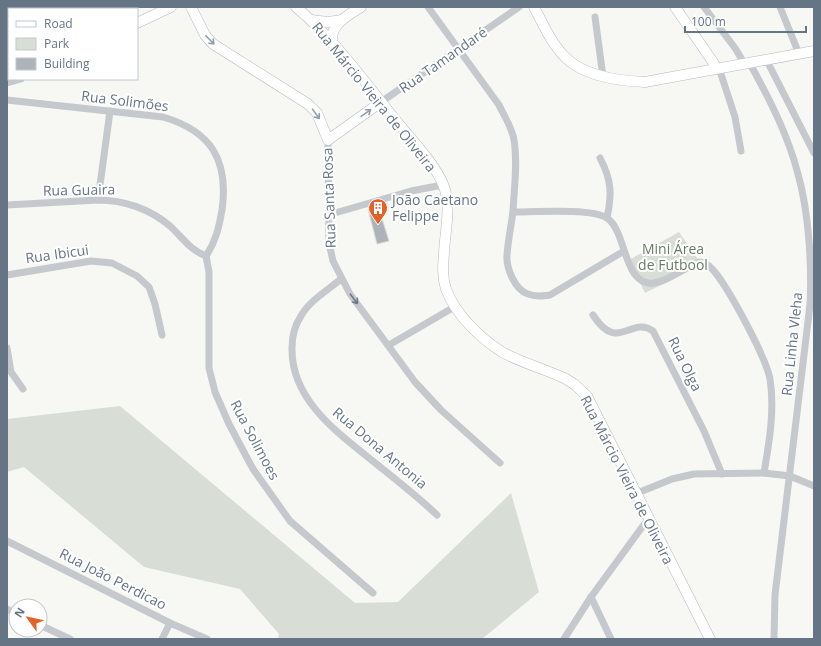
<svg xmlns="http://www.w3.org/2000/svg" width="821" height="646" font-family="'Open Sans',sans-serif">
<rect width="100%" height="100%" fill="#f7f7f4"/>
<g fill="#d8ded5">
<path d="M 679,232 L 702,265 L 645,293 L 629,260 Z"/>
<path d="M 120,406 L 355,603 L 398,602 L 511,493 L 539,592 L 482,639 L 278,639 L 279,634 L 240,589 L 144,567 L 24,467 L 7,472 L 7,419 Z"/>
</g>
<path fill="#acb3b9" stroke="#d9d9d7" d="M 378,206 L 389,241 L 377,244 L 368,209 Z"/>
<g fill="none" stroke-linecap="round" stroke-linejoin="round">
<defs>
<g id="secondary">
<path d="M 191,7 L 205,35 L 213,44 L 308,104 L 317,113 L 328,140 L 381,102"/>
<path d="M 296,7 C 335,40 366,84 398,123 C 412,140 434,163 443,184 C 452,205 445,230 444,253 C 443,265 442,277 446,289 C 455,314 480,338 502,352 C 522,363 545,369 566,379 L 574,384 L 587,396 L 710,639"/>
<path d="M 534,7 C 543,24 552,45 567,59 C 587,77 619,81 645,82 L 814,51"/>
<path d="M 675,7 L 717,68"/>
<path d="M 311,20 L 328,22 L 342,20"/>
<path d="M 137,23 L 171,7"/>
<path d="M 332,43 C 330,24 347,16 361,7"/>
<path d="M 7,72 L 9,72"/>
</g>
</defs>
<use href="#secondary" stroke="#b5babf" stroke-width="11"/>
<g stroke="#c5c8cc" stroke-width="7">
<path d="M 428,7 L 499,105 C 504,116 512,127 514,140 C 518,163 514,188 513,212"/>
<path d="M 704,7 L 735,48 L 744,63"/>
<path d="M 780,7 L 799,54"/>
<path d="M 595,17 L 603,77"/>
<path d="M 766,59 L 814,153"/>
<path d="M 749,62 C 769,98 788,135 798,174 C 809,213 812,266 810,305 L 775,595 L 774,639"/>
<path d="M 719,68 L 735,117 L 741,151"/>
<path d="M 7,83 L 21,79"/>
<path d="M 7,100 L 163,117 C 211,131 229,160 222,210 C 219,227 216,241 206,256"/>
<path d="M 381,102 L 519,7"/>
<path d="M 328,140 L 329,243 L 333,261 L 350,294 L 415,382 L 441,410 L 500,463"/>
<path d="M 600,158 C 612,181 612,194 607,218"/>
<path d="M 98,200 L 110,111"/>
<path d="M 7,205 L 98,200 C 124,200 150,209 170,226 C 182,237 190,250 206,256"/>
<path d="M 328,215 L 411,191 L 443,185"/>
<path d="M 624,251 L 550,295 C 542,296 536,297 528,294 C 515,290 506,268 507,255 C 508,241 511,226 513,212 C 534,212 591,208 607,218 C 627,231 623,287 654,283 C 670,281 684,267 699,262 C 705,262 710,266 714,271 C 729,289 766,357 770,379 C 775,410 769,443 764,473"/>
<path d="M 206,256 L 209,272 L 209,368 L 215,392 L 229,424 L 253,469 L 290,521 L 373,593"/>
<path d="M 7,275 L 91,261 L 112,263 L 137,276 L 149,287 L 155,304 L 162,335"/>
<path d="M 341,279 C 328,290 309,301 301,316 C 295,325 292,337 292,348 C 291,400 338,433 374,462 C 395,479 417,496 437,515"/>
<path d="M 593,315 C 618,354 631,315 653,331 L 704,431 L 722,474"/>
<path d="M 389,345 L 456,306"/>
<path d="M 7,348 L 11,372 L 23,389"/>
<path d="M 635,494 L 672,479 L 694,474 L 764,473 L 790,476 L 814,486"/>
<path d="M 7,541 L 170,623 L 207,639"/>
<path d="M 591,597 L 611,639"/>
<path d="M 7,609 L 16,614"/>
<path d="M 40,625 L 70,639"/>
<path d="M 162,639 L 170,623"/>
<path d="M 564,639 L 591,597 L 648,519"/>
</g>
<use href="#secondary" stroke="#fff" stroke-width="10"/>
</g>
<defs><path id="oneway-shaft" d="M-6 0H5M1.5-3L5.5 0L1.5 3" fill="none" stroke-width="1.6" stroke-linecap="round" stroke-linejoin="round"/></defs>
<g stroke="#949eaa">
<use href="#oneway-shaft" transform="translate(210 40) rotate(45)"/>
<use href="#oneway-shaft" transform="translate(366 113) rotate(-35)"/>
<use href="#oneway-shaft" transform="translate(316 114) rotate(54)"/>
</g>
<use stroke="#6b7989" href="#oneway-shaft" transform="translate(354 299) rotate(53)"/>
<defs>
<symbol id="building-pin" viewBox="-11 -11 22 30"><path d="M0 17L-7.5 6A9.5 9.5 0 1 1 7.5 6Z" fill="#e26229" stroke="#fff"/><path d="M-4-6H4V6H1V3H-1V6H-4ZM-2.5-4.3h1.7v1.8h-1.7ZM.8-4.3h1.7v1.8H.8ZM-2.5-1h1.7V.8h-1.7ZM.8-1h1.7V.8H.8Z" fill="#fff"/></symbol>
</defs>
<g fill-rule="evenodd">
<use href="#building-pin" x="367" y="197" width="22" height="30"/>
</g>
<g text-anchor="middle" stroke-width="4" stroke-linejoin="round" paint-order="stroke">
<g font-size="14" fill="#667585" stroke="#fff">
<text transform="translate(443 60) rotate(-35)" y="5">Rua Tamandaré</text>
<text transform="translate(374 97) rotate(51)" y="5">Rua Márcio Vieira de Oliveira</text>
<text transform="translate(125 101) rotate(7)" y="5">Rua Solimões</text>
<text transform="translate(79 190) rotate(-1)" y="5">Rua Guaira</text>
<text transform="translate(329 198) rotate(-92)" y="5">Rua Santa Rosa</text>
<text transform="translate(57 254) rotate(-8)" y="5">Rua Ibicui</text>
<text transform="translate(792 344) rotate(-84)" y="5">Rua Linha Vleha</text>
<text transform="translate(685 364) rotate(64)" y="5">Rua Olga</text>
<text transform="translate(255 440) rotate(62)" y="5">Rua Solimoes</text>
<text transform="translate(380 448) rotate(40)" y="5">Rua Dona Antonia</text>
<text transform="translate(627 480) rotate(63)" y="5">Rua Márcio Vieira de Oliveira</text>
<text transform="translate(113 579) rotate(27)" y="5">Rua João Perdicao</text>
</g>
<g font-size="14" fill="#667585" stroke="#fff" text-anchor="start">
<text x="392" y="205">João Caetano<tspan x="392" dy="16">Felippe</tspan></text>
</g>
<g font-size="14" fill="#687c65" stroke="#fff">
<text x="673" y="254">Mini Área<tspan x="673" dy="16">de Futbool</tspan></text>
</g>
</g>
<rect width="821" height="646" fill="none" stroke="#667585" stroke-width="16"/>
<rect x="8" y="8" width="130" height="72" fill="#ffffff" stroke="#c2c8ce"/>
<rect x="16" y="21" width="20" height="6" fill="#ffffff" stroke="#c2c8ce"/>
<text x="44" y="28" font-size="12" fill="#667585">Road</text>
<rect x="16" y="38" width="20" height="12" fill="#d8ded5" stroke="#c2c8ce"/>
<text x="44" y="48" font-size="12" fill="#667585">Park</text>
<rect x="16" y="58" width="20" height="12" fill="#acb3b9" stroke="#c2c8ce"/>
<text x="44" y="68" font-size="12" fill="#667585">Building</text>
<g transform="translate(28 618) rotate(303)"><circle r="19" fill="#ffffff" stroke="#c2c8ce"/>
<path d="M0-3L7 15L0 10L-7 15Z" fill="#e26229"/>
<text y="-6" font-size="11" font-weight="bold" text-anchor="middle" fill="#667585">N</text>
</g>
<path d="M685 26v6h121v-6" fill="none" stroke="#667585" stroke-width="2"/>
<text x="691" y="26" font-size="12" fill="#667585" stroke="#ffffff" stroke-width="3" paint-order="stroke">100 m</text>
</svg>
